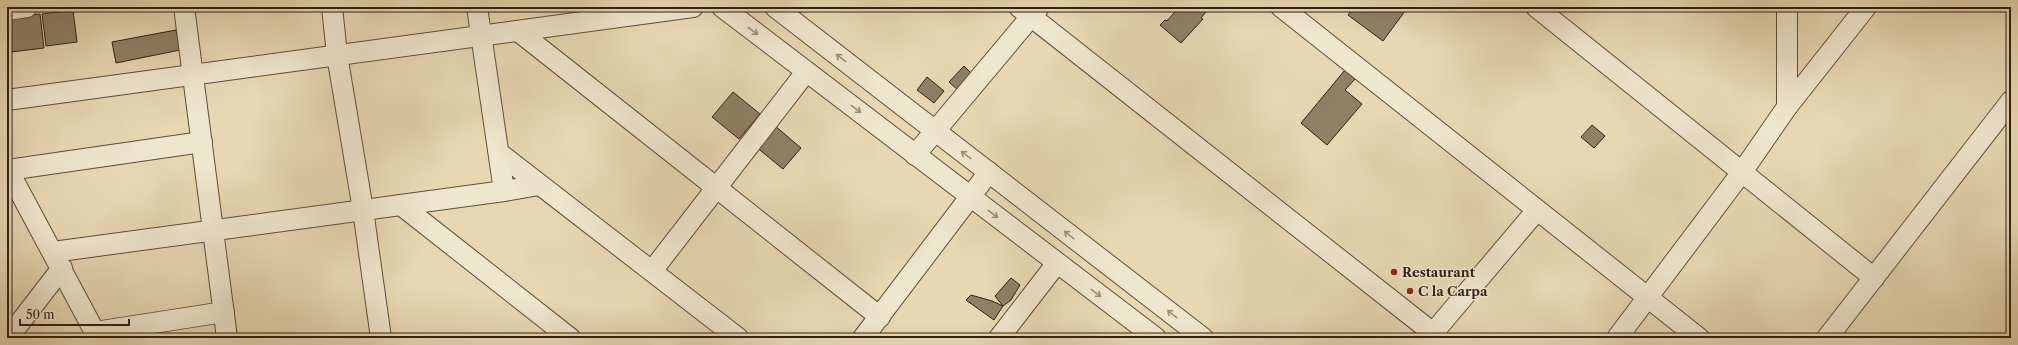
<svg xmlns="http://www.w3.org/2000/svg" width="2018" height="345" font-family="'Libre Caslon Text',serif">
<rect width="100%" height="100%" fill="#e7d8b3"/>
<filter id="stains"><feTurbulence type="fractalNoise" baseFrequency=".005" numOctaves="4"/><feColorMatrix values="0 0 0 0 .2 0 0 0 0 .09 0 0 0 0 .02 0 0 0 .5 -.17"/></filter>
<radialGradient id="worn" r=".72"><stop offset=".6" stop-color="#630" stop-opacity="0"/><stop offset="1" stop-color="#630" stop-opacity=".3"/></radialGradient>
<g fill="#8f8066" stroke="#302012">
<path d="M 1179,7 L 1210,7 L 1201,18 L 1203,19 L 1181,43 L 1160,25 L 1165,20 L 1167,21 Z"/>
<path d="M 1354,7 L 1408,7 L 1383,41 L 1348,15 Z"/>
<path d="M 73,10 L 77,42 L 46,46 L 42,14 Z"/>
<path d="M 40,14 L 44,48 L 11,52 L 7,18 Z"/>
<path d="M 176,30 L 180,50 L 116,63 L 112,42 Z"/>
<path d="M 964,66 L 972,74 L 958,90 L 949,82 Z"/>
<path d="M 1345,70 L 1355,79 L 1345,90 L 1362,104 L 1327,145 L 1301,123 Z"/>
<path d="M 927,77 L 944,91 L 934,103 L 917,90 Z"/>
<path d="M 733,92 L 760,114 L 739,139 L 712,117 Z"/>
<path d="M 774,125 L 801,148 L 783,169 L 755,146 Z"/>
<path d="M 1592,125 L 1605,136 L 1594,148 L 1581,137 Z"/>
<path d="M 1011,278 L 1020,285 L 1011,300 L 1003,306 L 995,296 Z"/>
<path d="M 971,295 L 992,301 L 1003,306 L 994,320 L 966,300 Z"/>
</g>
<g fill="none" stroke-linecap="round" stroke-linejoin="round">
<defs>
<g id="minor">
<path d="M 184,7 L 227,338"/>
<path d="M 332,7 L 337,55 L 363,210 L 381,338"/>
<path d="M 477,7 L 504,191"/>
<path d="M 722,7 L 1156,338"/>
<path d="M 775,7 L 1203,338"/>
<path d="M 1019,7 L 1433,333 L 1537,210"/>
<path d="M 1281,7 L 1699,338"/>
<path d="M 1536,7 L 1874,278"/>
<path d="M 7,10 L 27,7"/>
<path d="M 518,31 L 880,317"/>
<path d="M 7,100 L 693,7"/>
<path d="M 1787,107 L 1787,7"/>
<path d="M 499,153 L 738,338"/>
<path d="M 915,155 L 1039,7"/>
<path d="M 7,168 L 98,338"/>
<path d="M 8,170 L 202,142"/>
<path d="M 401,205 L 570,338"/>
<path d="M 53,252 L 504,191 L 539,185"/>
<path d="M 652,271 L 806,72"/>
<path d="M 95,332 L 224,312"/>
<path d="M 8,338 L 62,268"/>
<path d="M 863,338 L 989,172"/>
<path d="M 999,338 L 1057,263"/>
<path d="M 1617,338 L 1742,172 L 1787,107 L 1866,7"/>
<path d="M 1827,338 L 2011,101"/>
</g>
</defs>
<use href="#minor" stroke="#5e4e3a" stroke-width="22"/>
<use href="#minor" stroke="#efe6ce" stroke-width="20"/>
</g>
<defs><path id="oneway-shaft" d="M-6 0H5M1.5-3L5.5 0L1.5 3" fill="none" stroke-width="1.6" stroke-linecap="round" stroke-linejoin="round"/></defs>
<g stroke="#998d79">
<use href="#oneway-shaft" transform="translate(753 31) rotate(37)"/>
<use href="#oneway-shaft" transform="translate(841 58) rotate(-142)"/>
<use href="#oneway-shaft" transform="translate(856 109) rotate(37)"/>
<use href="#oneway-shaft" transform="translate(966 155) rotate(-142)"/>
<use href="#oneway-shaft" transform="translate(993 214) rotate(37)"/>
<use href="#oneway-shaft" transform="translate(1069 235) rotate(-142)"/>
<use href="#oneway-shaft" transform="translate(1096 293) rotate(37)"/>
<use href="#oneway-shaft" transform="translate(1172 314) rotate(-142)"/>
</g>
<g fill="#8f2418" stroke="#efe6ce" stroke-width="1.5">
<circle cx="1394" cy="272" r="4"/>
<circle cx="1410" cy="291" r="4"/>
</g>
<g text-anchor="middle" stroke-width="3" stroke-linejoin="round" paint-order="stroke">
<g font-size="13" font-weight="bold" fill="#302012" stroke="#efe6ce" text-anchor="start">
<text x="1402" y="277">Restaurant</text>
<text x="1418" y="296">C la Carpa</text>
</g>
</g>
<rect width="2018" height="345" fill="none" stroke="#e7d8b3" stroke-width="24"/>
<rect x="8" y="8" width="2002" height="329" fill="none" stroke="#302012" stroke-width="2"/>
<rect x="12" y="12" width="1994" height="321" fill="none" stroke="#302012"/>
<path d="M20 319v6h109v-6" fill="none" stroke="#302012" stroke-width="2"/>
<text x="26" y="319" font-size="12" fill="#302012" stroke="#efe6ce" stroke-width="3" paint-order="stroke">50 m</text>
<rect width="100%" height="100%" filter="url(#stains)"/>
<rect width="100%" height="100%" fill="url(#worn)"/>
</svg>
